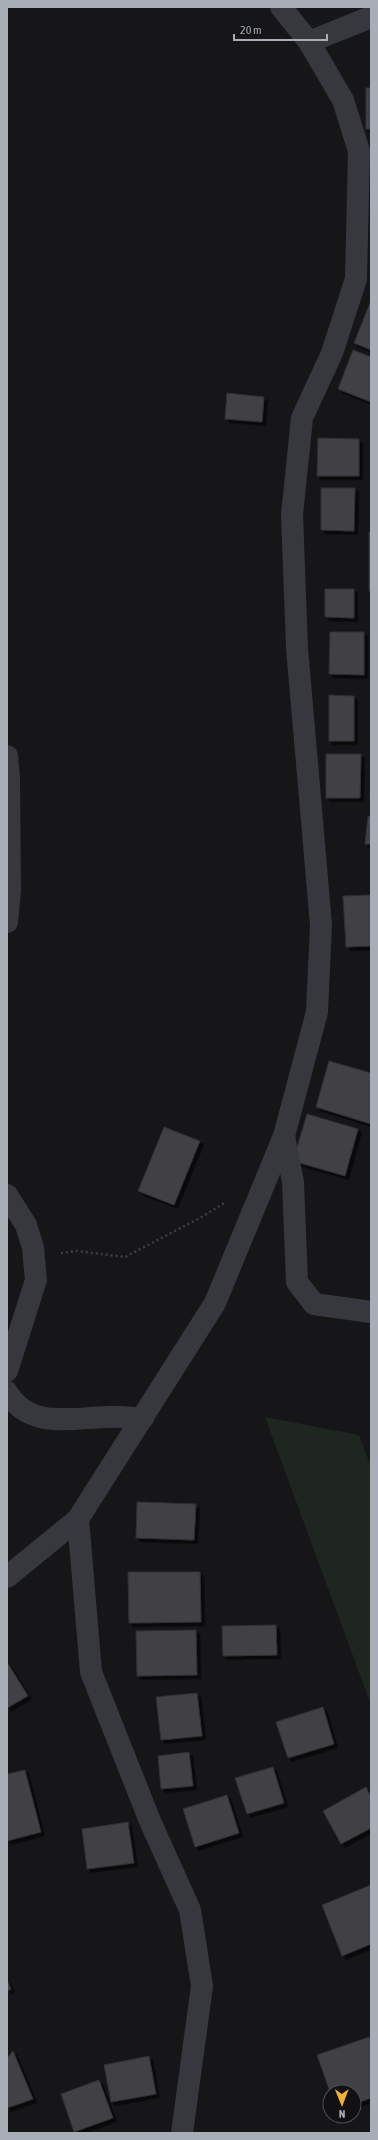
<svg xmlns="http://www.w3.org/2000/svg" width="378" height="2140" font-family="'Asap Condensed',sans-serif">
<defs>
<filter id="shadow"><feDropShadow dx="3.5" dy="3.5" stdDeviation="0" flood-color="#0009"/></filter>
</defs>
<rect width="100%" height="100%" fill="#161618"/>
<path fill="#1e261f" d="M 265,1417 L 359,1435 L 371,1467 L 371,1705 Z"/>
<g fill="#404145" stroke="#303034" filter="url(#shadow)">
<rect x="366" y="88" width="5" height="41"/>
<path d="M 370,303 L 371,304 L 371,350 L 354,343 Z"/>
<path d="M 353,350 L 371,357 L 371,402 L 338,389 Z"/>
<path d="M 227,393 L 264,397 L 262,422 L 225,419 Z"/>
<path d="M 318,438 L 359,439 L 359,476 L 317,476 Z"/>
<path d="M 321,488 L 355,488 L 354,531 L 321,530 Z"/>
<rect x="369" y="532" width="2" height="59"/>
<path d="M 325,589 L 354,589 L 354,618 L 325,617 Z"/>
<path d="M 330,632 L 364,632 L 364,675 L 329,674 Z"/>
<path d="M 329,695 L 354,696 L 354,741 L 329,741 Z"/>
<path d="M 326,754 L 361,754 L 360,798 L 326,798 Z"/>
<path d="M 371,780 L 371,799 L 370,798 Z"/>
<path d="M 368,816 L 371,817 L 371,844 L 365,844 Z"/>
<path d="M 371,895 L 371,946 L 346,947 L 343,896 Z"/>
<path d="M 329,1061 L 371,1073 L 371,1124 L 316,1107 Z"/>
<path d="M 307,1114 L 358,1129 L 345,1176 L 293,1161 Z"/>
<path d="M 164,1127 L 200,1141 L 174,1205 L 138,1191 Z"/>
<path d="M 137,1502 L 196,1504 L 194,1540 L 136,1538 Z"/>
<path d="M 128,1572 L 200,1572 L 201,1622 L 129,1623 Z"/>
<path d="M 276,1625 L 277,1655 L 223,1656 L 222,1626 Z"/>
<path d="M 196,1630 L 197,1675 L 137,1676 L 136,1631 Z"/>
<path d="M 7,1662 L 28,1696 L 7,1708 Z"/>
<path d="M 197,1693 L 202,1736 L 161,1740 L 156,1697 Z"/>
<path d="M 323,1707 L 334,1744 L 288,1758 L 276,1722 Z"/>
<path d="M 189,1752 L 193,1786 L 161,1789 L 158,1756 Z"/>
<path d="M 273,1767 L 284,1803 L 247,1814 L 235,1778 Z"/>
<path d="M 25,1770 L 41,1832 L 7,1841 L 7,1774 Z"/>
<path d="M 366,1787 L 371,1797 L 371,1828 L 341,1844 L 323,1811 Z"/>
<path d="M 227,1795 L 239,1833 L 195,1847 L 183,1809 Z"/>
<path d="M 128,1822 L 134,1863 L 87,1869 L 82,1829 Z"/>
<path d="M 371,1885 L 371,1944 L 342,1956 L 322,1905 Z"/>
<path d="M 7,1980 L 11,1989 L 7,1991 Z"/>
<path d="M 369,2037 L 371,2043 L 371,2098 L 354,2104 L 354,2092 L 330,2092 L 317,2055 Z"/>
<path d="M 13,2051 L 33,2099 L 7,2108 L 7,2058 Z"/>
<path d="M 149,2056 L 156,2094 L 111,2102 L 104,2065 Z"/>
<path d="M 99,2080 L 113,2118 L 74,2132 L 61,2094 Z"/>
</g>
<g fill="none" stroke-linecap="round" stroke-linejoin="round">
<path stroke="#3d3f44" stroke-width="2.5" stroke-dasharray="2 3" stroke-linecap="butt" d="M 61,1253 L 77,1251 L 125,1257 L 200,1218 L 226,1202"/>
<g stroke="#37383d" stroke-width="22">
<path d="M 309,42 L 371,17"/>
<path d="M 7,756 L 9,778 L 10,891 L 7,922"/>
<path d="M 284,1136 L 293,1182 L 297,1282 L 314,1304 L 371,1312"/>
<path d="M 7,1195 L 26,1225 L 33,1248 L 36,1280 L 7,1371"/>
<path d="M 7,1392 C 29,1429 70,1418 106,1417 C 118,1416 131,1418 143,1418"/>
<path d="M 7,1577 L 78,1519"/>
</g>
<path stroke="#37383d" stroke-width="22" d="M 182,2133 L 202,1986 L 190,1910 L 150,1821 L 91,1672 L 78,1519 L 215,1303 L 284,1136 L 317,1012 L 321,925 L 297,648 L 292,515 L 302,418 L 332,353 L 356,279 L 359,151 L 343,100 L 309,42 L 281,7"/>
</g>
<rect width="378" height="2140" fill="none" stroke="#a8adb8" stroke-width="16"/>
<g transform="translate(342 2104) rotate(179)"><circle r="19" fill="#111113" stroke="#4d4f55"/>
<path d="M0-3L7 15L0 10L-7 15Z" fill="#f2b134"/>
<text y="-6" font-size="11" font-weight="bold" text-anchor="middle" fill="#a8adb8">N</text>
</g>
<path d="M234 34v6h93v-6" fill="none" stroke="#a8adb8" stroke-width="2"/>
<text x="240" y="34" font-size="12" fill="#a8adb8" stroke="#111113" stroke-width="3" paint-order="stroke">20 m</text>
</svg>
